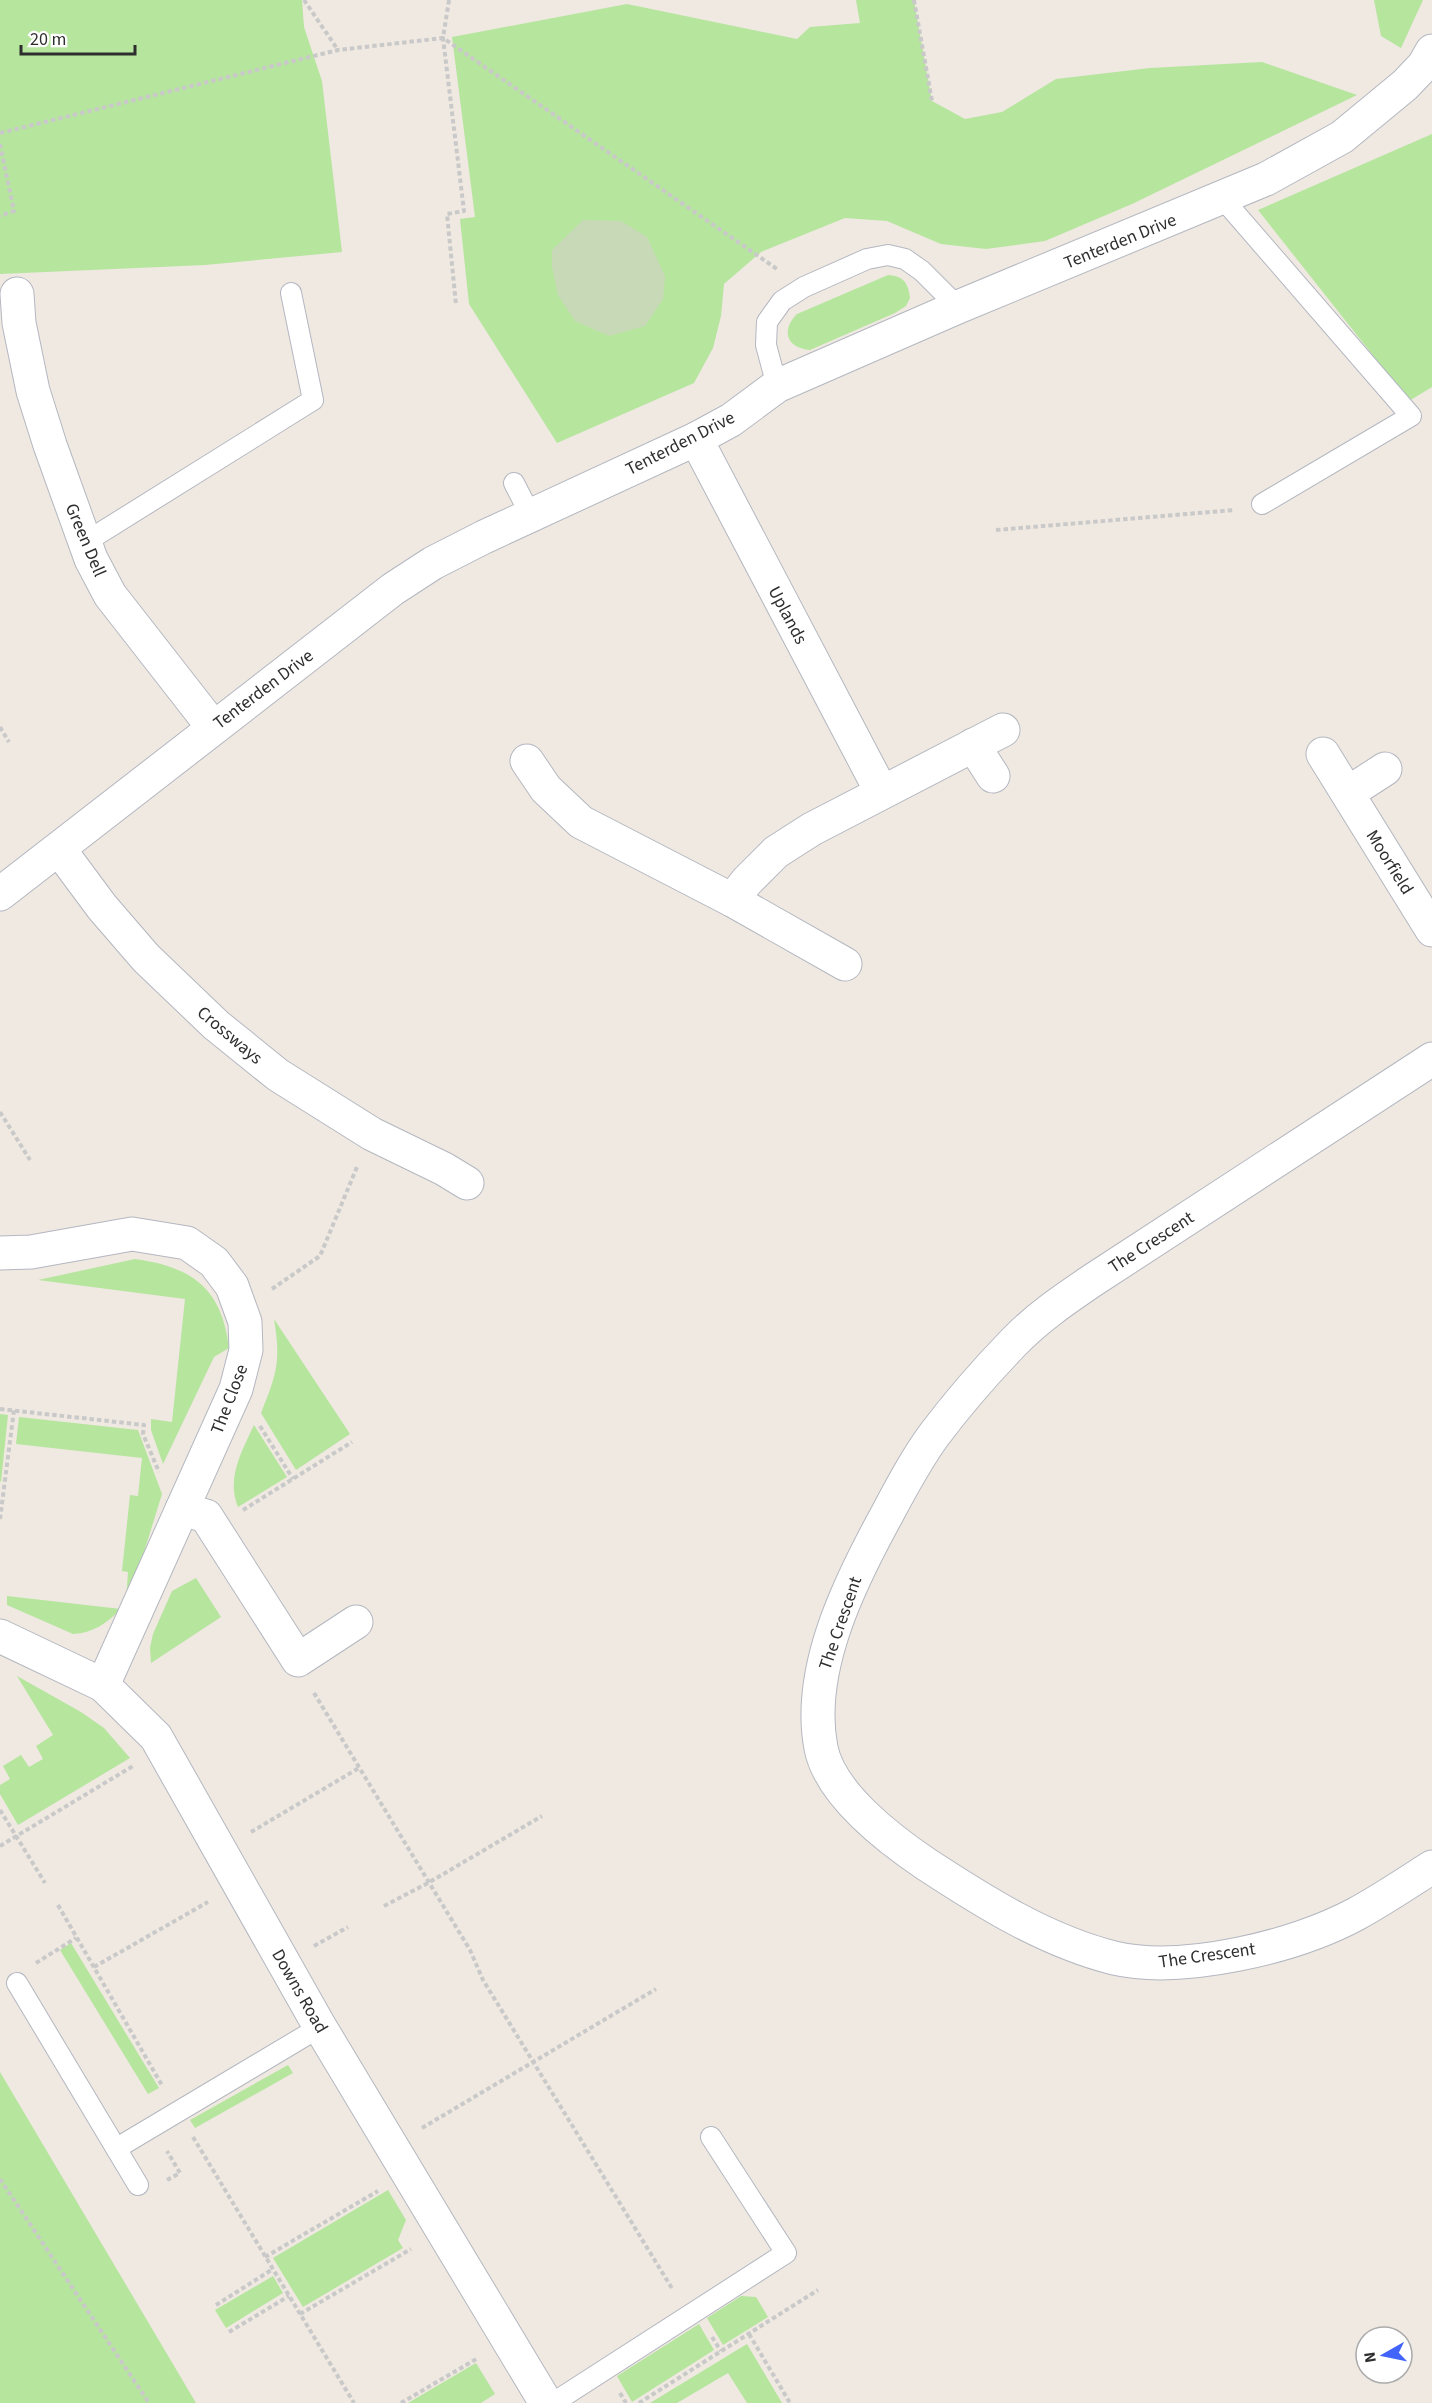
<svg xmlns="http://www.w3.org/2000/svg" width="1432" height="2403" font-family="'Source Sans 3',sans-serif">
<rect width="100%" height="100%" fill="#efe9e1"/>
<g fill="#b6e59e">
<path d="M 0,0 L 302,0 L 304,27 L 322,81 L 342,252 L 205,265 L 0,274 Z"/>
<path d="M 856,0 L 914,0 L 932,101 L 965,119 L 1002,112 L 1056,79 L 1150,68 L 1262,62 L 1357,95 L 1132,204 L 1045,241 L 986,249 L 941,244 L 887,221 L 845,218 L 761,252 L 724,284 L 721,316 L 713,348 L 694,383 L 557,443 L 469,304 L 460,219 L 475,217 L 452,37 L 627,4 L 797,39 L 810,27 L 860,23 Z"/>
<path d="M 1374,0 L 1423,0 L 1401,48 L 1381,36 Z"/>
<path d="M 1432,134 L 1432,387 L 1409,401 L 1258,210 Z"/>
<path d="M 888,275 C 904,276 908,283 910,298 L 906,306 L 895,313 L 810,350 C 786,348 781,330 797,314 Z"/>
<path d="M 135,1259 C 193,1267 222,1289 229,1348 L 214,1357 L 163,1464 L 151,1430 L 151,1419 L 172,1422 L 185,1299 L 38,1280 Z"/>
<path d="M 274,1319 L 350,1434 L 296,1470 L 261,1413 C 277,1373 281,1362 274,1319 Z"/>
<path d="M 0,1414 L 8,1415 L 1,1482 L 0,1481 Z"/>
<path d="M 19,1417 L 138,1430 L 162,1494 L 140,1565 L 126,1601 L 128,1572 L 122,1571 L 130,1495 L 138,1496 L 142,1458 L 16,1444 Z"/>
<path d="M 254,1425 L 287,1477 L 238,1507 C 226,1478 242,1451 254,1425 Z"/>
<path d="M 196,1578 L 221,1617 L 151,1663 L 150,1648 L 153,1634 L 172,1591 Z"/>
<path d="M 7,1596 L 121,1609 C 107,1623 93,1633 73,1634 L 7,1605 Z"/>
<path d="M 17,1676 L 81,1712 L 104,1728 L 130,1758 L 18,1825 L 0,1794 L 0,1785 L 10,1779 L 3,1766 L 21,1755 L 29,1767 L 43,1759 L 36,1746 L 53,1735 Z"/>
<path d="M 71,1943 L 159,2088 L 148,2094 L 60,1950 Z"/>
<path d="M 288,2065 L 293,2073 L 195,2128 L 190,2120 Z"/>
<path d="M 0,2072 L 196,2403 L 0,2403 Z"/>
<path d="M 388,2190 L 406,2220 L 398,2240 L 403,2248 L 303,2307 L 273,2258 Z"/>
<path d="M 273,2276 L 283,2293 L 226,2328 L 215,2310 Z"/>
<path d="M 741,2296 L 756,2297 L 768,2317 L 723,2345 L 707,2318 Z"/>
<path d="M 699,2324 L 714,2350 L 632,2402 L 617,2376 Z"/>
<path d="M 747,2344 L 782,2403 L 747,2403 L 728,2373 L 677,2403 L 650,2403 Z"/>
<path d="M 476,2363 L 495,2394 L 481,2403 L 408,2403 Z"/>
</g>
<path fill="#c8d9b8" d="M 583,220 L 621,221 L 647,237 L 665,276 L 663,299 L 645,326 L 609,336 L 575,321 L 558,295 L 552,267 L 552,250 Z"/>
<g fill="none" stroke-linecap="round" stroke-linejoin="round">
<defs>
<g id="service">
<path d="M 1223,199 L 1411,416 L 1262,504"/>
<path d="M 777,386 L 766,345 L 767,322 L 782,301 L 804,287 L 867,259 L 888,255 L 905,259 L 922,271 L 958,307"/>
<path d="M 514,483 L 530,514"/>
<path d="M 84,543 L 313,400 L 291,293"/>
<path d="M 17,1983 L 138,2185"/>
<path d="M 117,2148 L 320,2027"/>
<path d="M 553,2403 L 786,2253 L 711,2137"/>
</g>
<g id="minor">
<path d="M 17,294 L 19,323 L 33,391 L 50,445 L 91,559 L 110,595 L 213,727"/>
<path d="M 696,439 L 881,791"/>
<path d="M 973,745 L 993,776"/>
<path d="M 1323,754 L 1432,930"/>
<path d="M 527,761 L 546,789 L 581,822 L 732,900 L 845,964"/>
<path d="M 1348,793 L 1385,769"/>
<path d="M 59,849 L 102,907 L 146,958 L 216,1025 L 278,1075 L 372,1134 L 444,1169 L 467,1183"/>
<path d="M 0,894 L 393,589 L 433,563 L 484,537 L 696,439 L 731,420 L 777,386 L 958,307 L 1266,179 L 1342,137 L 1405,85 L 1424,65 L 1432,51"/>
<path d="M 732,900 L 747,881 L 776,852 L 812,829 L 1003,730"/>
<path d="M 1432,1059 L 1093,1280 C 1065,1299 1037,1318 1013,1343 C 985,1372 958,1403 934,1435 C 915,1461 900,1490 885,1518 C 849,1584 806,1671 821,1748 C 830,1794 889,1839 926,1864 C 984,1902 1046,1941 1114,1958 C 1182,1974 1295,1947 1356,1914 C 1382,1900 1407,1883 1432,1867"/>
<path d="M 0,1253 L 31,1252 L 132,1234 L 187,1243 L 214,1262 L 232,1286 L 245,1322 L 246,1350 L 236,1389 L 103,1685"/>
<path d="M 182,1509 L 206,1516 L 298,1660 L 356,1622"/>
<path d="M 0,1636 L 103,1685 L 156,1737 L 320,2027 L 546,2403"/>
</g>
</defs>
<use href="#service" stroke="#b4b7c1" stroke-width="22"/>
<use href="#minor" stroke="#b4b7c1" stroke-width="35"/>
<g stroke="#c9c9c9" stroke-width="4" stroke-dasharray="4.5 3" stroke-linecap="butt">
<path d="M 304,0 L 338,50"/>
<path d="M 449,0 L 443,38 L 464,211 L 447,214 L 456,305"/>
<path d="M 914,0 L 932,101"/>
<path d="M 0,133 L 338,50 L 443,38 L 777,269"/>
<path d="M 0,144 L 14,211 L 0,216"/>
<path d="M 996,530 L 1235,510"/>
<path d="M 0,727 L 9,742"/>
<path d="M 0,1112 L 30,1160"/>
<path d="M 272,1289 L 320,1256 L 357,1167"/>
<path d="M 0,1409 L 144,1425 L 143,1434 L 159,1472"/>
<path d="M 260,1426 L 293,1479"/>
<path d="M 243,1510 L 352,1442"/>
<path d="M 0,1519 L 14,1410"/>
<path d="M 314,1693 L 470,1950 L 483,1980 L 673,2290"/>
<path d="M 0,1810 L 45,1883"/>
<path d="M 251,1832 L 359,1768"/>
<path d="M 0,1846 L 133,1766"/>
<path d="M 58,1905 L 163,2087"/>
<path d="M 384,1906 L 428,1883 L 542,1816"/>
<path d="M 314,1946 L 348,1927"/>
<path d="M 36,1963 L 76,1938"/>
<path d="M 94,1967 L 208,1902"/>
<path d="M 422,2128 L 656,1989"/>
<path d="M 193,2137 L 354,2403"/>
<path d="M 0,2179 L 149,2403"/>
<path d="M 167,2180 L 180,2173 L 167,2151"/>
<path d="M 265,2257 L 378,2191"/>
<path d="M 216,2305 L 273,2269"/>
<path d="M 300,2314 L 411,2249"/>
<path d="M 229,2332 L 289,2296"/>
<path d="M 749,2334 L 790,2403"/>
<path d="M 712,2337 L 721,2351"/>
<path d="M 620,2393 L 626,2403"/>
<path d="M 401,2403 L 478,2358"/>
<path d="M 639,2403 L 818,2290"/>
</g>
<use href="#service" stroke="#fff" stroke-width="20"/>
<use href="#minor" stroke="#fff" stroke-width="33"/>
</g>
<g text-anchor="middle" stroke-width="4.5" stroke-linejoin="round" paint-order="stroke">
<g font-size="18" fill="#2e2e2e" stroke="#fff">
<text transform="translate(1120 241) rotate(-22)" y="6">Tenterden Drive</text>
<text transform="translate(680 443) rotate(-27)" y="6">Tenterden Drive</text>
<text transform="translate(86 540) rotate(67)" y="6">Green Dell</text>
<text transform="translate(788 615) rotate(62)" y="6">Uplands</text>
<text transform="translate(263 689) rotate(-37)" y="6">Tenterden Drive</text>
<text transform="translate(1390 862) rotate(58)" y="6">Moorfield</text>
<text transform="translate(230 1035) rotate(40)" y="6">Crossways</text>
<text transform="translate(1151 1242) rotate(-33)" y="6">The Crescent</text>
<text transform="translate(229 1399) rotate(-69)" y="6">The Close</text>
<text transform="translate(840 1623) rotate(-71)" y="6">The Crescent</text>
<text transform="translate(1207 1955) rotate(-8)" y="6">The Crescent</text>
<text transform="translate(300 1991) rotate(60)" y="6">Downs Road</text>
</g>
</g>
<g transform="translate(1384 2355) rotate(261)"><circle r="28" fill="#ffffff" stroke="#ababab" stroke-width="1.5"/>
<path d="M0-4.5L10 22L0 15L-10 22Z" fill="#4264fb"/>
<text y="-9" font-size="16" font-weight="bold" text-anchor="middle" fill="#2e2e2e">N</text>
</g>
<path d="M21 45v9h114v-9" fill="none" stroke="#2e2e2e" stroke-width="3"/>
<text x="30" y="45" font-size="18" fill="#2e2e2e" stroke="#ffffff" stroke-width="4.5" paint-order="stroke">20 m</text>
</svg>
